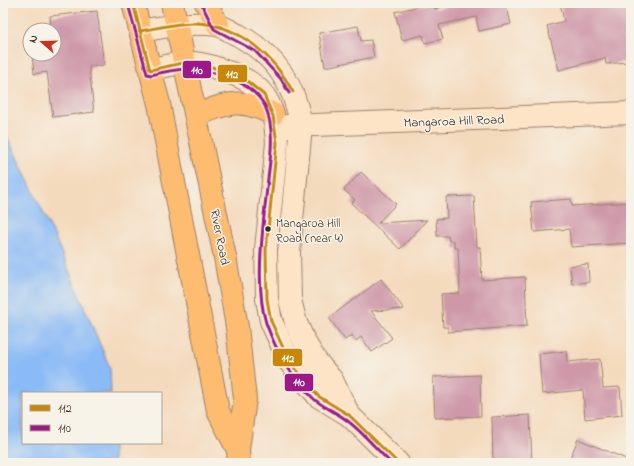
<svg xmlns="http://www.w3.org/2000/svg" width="634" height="466" font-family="'Indie Flower',sans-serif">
<rect width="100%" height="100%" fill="#f7f3e8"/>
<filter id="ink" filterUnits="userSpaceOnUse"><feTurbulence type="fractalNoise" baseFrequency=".025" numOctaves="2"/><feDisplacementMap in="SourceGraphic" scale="8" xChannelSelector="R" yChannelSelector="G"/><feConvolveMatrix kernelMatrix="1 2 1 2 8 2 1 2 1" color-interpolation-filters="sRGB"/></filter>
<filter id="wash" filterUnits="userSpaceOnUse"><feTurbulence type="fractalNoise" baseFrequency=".012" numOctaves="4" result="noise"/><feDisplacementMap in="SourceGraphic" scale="16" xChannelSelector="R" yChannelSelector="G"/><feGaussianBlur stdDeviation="0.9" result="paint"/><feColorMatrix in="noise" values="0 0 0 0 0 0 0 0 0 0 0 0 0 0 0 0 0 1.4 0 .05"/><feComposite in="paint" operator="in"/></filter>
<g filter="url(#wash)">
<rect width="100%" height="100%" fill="#f4dabd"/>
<path fill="#8bbbf6" stroke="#63728a" d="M 3,128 L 54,235 L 110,368 L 111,393 L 23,393 L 23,443 L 113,443 L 113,463 L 3,463 Z"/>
<g id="blocks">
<g fill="#ce98a9">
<path d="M 432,3 L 433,3 L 435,9 L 459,3 L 506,3 L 511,24 L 479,31 L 476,17 L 439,25 L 443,39 L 425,43 L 423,35 L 402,40 L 395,12 Z"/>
<path d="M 560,3 L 630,3 L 631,51 L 626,52 L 627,62 L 606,64 L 605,58 L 559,70 L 547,26 L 564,21 Z"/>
<path d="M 97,11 L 104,65 L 89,67 L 94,112 L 53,117 L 47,72 L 34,74 L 32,54 L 54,54 L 54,30 L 51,30 L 50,16 Z"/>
<path d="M 358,26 L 361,41 L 371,40 L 374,57 L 325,67 L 319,33 Z"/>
<path d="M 361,172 L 396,204 L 378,223 L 427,220 L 400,249 L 351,203 L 355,200 L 344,190 Z"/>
<path d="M 474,196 L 477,247 L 480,247 L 482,280 L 525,277 L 527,326 L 448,332 L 448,327 L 443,327 L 441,294 L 460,293 L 458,248 L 454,248 L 454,241 L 449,241 L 448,236 L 437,236 L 436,219 L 447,218 L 446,197 Z"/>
<path d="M 571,199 L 572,206 L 631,202 L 631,243 L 571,247 L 569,229 L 534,232 L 531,202 Z"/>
<path d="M 588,264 L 589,282 L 572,284 L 570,266 Z"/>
<path d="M 381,279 L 404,309 L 371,311 L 392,338 L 372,352 L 361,337 L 356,341 L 352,335 L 345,340 L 329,318 Z"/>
<path d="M 566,351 L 567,362 L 600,359 L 603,388 L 620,387 L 622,415 L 585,419 L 583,390 L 542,394 L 539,354 Z"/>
<path d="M 480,375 L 481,416 L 435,418 L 433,377 Z"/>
<path d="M 530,415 L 532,463 L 493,463 L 492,417 Z"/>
<path d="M 578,439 L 631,461 L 631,463 L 568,463 Z"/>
</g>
</g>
</g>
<g filter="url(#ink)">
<use href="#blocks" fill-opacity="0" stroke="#98826e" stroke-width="1"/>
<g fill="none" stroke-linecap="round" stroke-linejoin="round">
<defs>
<g id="secondary">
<path d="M 140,31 C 165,27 190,21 216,25 C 223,26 231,32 238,35 C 275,55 295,84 301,126 L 289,252 L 290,300 L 296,323 L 305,343 L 316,361 L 332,380 L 349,415"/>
<path d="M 150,70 C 161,67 172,64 183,63 C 197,62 209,65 222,70 C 262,82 275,101 277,143 L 266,249 L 267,299 L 271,321 L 289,361 L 318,396 L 349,415 L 398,463"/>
<path d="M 287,126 L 631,113"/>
</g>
<g id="highway">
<path d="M 133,3 L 159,104 L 218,411 L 238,450"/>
<path d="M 172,3 L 225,257 L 237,327 L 245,399 L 238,450 L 239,463"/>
<path d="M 206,3 L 218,25"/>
<path d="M 197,115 C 229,102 241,98 273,114"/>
</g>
</defs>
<use href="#secondary" stroke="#98826e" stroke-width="24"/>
<use href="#highway" stroke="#98826e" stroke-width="24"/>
<use href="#secondary" stroke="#fee4c6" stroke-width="22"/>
<use href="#highway" stroke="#fdbc70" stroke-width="22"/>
<defs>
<g id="bus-1">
<path d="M 133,3 L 150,70 L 183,63 L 203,64 L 236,75 L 247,81 L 264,95 L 273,116 L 277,143 L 266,249 L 267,299 L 271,321 L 289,361 L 318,396 L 349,415 L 398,463"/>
<path d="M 140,31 C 158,28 179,22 198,23 C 239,25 275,57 293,92"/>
</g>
<g id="bus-2">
<path d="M 128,4 L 147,74 L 151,75 C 182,67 197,67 228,77 C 243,83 257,91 265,106 C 275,129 271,154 268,178 C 264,219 254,284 266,323 C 276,351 293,379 314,399 C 323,407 336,412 345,419 C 362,431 376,449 391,463"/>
<path d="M 202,5 L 214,29 L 255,51 L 281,79 L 289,93"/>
</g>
</defs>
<use href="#bus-1" stroke="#f7f3e8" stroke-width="6"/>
<use href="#bus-2" stroke="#f7f3e8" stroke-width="6"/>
<use href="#bus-1" stroke="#c88708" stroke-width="3"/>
<use href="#bus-2" stroke="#9c1a87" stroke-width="3"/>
</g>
</g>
<circle fill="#3b2a1e" stroke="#f7f3e8" stroke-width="1.5" cx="268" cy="229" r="3.5"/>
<g text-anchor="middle" stroke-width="3" stroke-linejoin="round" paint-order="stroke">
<g font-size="12" fill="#3b2a1e" stroke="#f7f3e8" text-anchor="start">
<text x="276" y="227">Mangaroa Hill<tspan x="276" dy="15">Road (near 4)</tspan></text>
</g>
<g font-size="13" fill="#3b2a1e" stroke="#f7f3e8">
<text transform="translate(454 120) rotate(-2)" y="5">Mangaroa Hill Road</text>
<text transform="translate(221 237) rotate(79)" y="5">River Road</text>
</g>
</g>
<g stroke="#f7f3e8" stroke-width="1.5">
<rect x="182" y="60" width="30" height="19" rx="4" fill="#9c1a87"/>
<rect x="217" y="64" width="31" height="19" rx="4" fill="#c88708"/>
<rect x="272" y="348" width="31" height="19" rx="4" fill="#c88708"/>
<rect x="284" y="373" width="30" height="19" rx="4" fill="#9c1a87"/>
</g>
<g font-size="11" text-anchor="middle" font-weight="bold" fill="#fff">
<text x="197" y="74">110</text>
<text x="232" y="78">112</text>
<text x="288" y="362">112</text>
<text x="299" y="386">110</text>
</g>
<rect width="634" height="466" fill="none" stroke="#f7f3e8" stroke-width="16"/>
<rect x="22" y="392" width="140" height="52" fill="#f7f3e8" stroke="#aca397"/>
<rect x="30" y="405" width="20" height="6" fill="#c88708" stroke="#aca397"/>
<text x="58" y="412" font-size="12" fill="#3b2a1e">112</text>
<rect x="30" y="425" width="20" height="6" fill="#9c1a87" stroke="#aca397"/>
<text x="58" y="432" font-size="12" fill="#3b2a1e">110</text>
<g transform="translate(42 42) rotate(290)"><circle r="19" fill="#f7f3e8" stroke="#aca397"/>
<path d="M0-3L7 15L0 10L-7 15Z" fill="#c8321e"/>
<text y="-6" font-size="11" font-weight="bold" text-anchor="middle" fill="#3b2a1e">N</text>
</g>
</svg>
